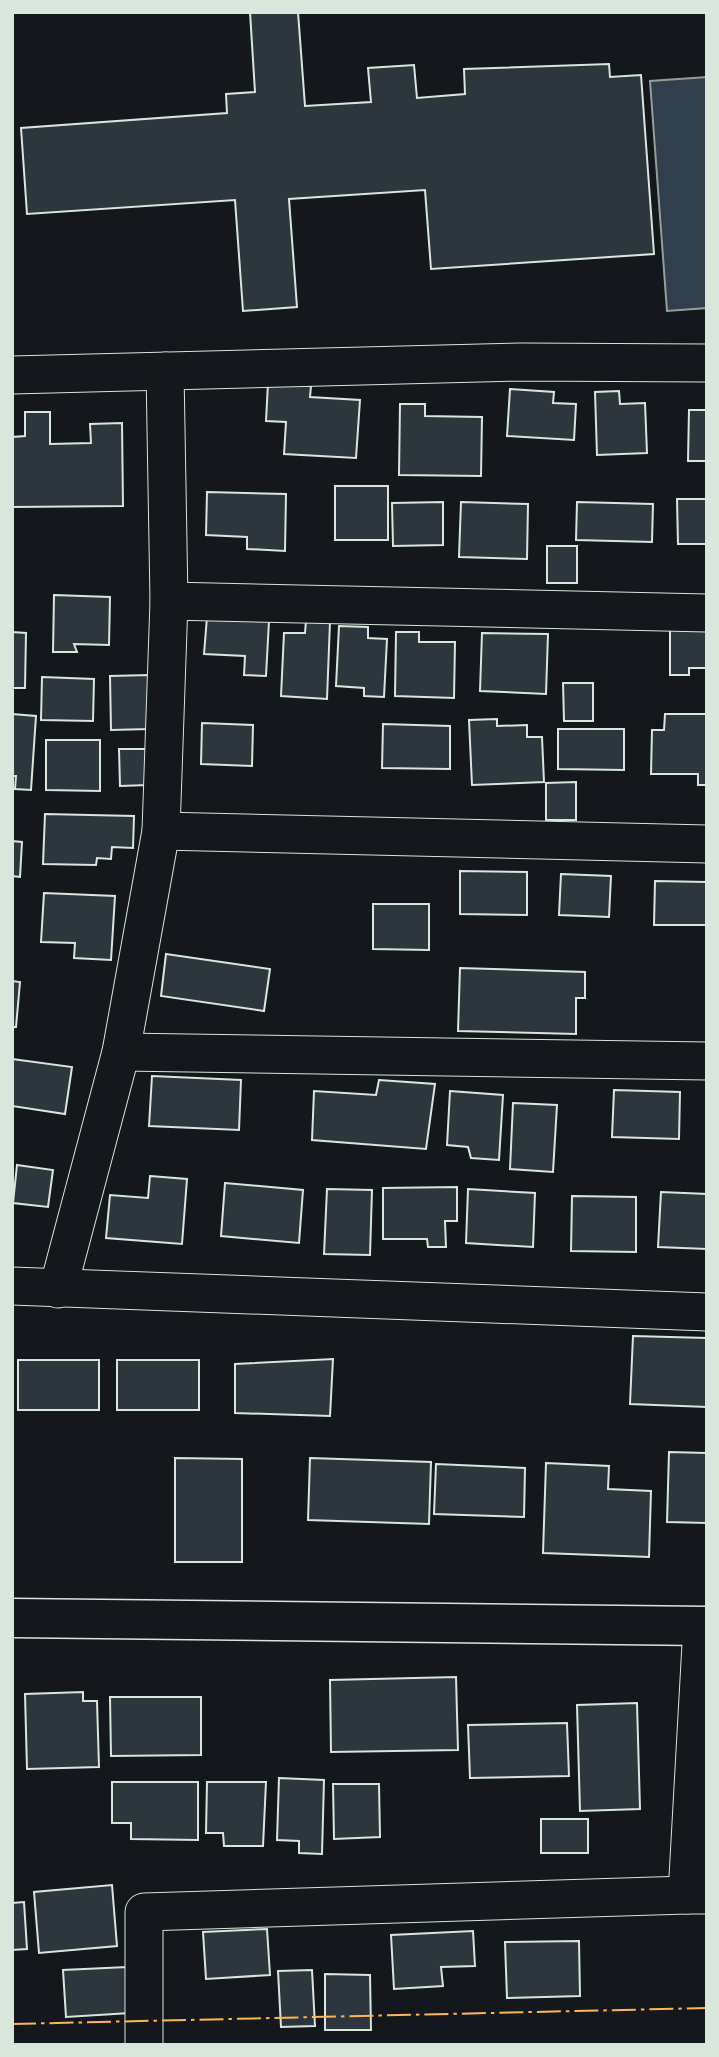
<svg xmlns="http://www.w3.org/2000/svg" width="719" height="2057" font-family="Merriweather,serif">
<rect width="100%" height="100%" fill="#14181c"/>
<path fill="#2f3f4d" stroke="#939e99" stroke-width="2" d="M 707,77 L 707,308 L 667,311 L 650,81 Z"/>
<g fill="#2c363c" stroke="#d8e6dc" stroke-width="2">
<path d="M 250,12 L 298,12 L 305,106 L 371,102 L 368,68 L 414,65 L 417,98 L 465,94 L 464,69 L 609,64 L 610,77 L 641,75 L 654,254 L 431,269 L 425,190 L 289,199 L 297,307 L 243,311 L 235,200 L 27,214 L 21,128 L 227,113 L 226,94 L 255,92 Z"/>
<path d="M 268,383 L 311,386 L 310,397 L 360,400 L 356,458 L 284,454 L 286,422 L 266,421 Z"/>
<path d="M 510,389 L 554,392 L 553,403 L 576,404 L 574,440 L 507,436 Z"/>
<path d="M 619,391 L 620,404 L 645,403 L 647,453 L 597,455 L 595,392 Z"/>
<path d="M 400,404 L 425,404 L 425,416 L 482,417 L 481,476 L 399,475 Z"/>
<path d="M 689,410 L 707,410 L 707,461 L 688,461 Z"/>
<path d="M 25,412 L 50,412 L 50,444 L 91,443 L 90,424 L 122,423 L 123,506 L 12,507 L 12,437 L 25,436 Z"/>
<rect x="335" y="486" width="53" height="54"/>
<path d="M 207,492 L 286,494 L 285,551 L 247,549 L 247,537 L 206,535 Z"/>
<path d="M 677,499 L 707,499 L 707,544 L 678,544 Z"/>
<path d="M 443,502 L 443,545 L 393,546 L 392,503 Z"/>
<path d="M 461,502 L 528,504 L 527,559 L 459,557 Z"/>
<path d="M 577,502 L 653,504 L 652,542 L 576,540 Z"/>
<rect x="547" y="546" width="30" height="37"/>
<path d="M 54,595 L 110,597 L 109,645 L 74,644 L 77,652 L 53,652 Z"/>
<path d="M 207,617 L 269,621 L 266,676 L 244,675 L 245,656 L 204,654 Z"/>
<path d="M 306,620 L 330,622 L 327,699 L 281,696 L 284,633 L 305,633 Z"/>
<path d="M 339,626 L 368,627 L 368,638 L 387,639 L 384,697 L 364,696 L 364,688 L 336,686 Z"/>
<path d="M 670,628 L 707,628 L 707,668 L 689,668 L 689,675 L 670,675 Z"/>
<path d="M 12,632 L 26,633 L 25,688 L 12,688 Z"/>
<path d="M 396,632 L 419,632 L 419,642 L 455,642 L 454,698 L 395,696 Z"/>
<path d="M 482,633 L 548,634 L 546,694 L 480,691 Z"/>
<path d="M 149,675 L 149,729 L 111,730 L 110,676 Z"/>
<path d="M 42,677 L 94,679 L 93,721 L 41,720 Z"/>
<path d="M 563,683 L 593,683 L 593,721 L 564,721 Z"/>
<path d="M 12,714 L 36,716 L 31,790 L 15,789 L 16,776 L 12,776 Z"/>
<path d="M 665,714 L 707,714 L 707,785 L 698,785 L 698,774 L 651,774 L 652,730 L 664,730 Z"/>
<path d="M 497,719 L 497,726 L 527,725 L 527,737 L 542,737 L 544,782 L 472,785 L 469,720 Z"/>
<path d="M 202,723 L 253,725 L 252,766 L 201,764 Z"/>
<path d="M 383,724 L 450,726 L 450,769 L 382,768 Z"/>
<path d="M 558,729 L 624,729 L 624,770 L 558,769 Z"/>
<path d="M 46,740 L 100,740 L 100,791 L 46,790 Z"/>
<path d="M 119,749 L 147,749 L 148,785 L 120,786 Z"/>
<path d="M 576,782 L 576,820 L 546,820 L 546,783 Z"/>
<path d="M 45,814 L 134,816 L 133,848 L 112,847 L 111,859 L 97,858 L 96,865 L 43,864 Z"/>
<path d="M 12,841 L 22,842 L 20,877 L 12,876 Z"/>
<path d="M 460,871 L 527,872 L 527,915 L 460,914 Z"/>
<path d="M 561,874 L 611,876 L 609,917 L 559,915 Z"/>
<path d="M 655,881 L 707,882 L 707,925 L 654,925 Z"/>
<path d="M 44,893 L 115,896 L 111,960 L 74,958 L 75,943 L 41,942 Z"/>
<path d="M 373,904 L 429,904 L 429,950 L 373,949 Z"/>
<path d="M 166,954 L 270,969 L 264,1011 L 161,996 Z"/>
<path d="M 460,968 L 585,972 L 585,998 L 576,998 L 576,1034 L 458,1031 Z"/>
<path d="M 12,981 L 20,982 L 16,1027 L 12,1027 Z"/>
<path d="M 12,1059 L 72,1067 L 65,1114 L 12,1106 Z"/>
<path d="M 152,1076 L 241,1080 L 239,1130 L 149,1126 Z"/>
<path d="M 379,1080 L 435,1084 L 426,1149 L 312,1140 L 314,1091 L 376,1095 Z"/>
<path d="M 614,1090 L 680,1092 L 679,1139 L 612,1137 Z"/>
<path d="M 450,1091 L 503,1095 L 499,1160 L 471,1158 L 468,1147 L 447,1145 Z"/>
<path d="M 513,1103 L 557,1105 L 553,1172 L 510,1169 Z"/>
<path d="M 17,1165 L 53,1170 L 48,1207 L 13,1203 Z"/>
<path d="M 150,1176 L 187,1179 L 182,1244 L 106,1238 L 110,1195 L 148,1198 Z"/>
<path d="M 225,1183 L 303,1190 L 299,1243 L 221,1236 Z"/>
<path d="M 457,1187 L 457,1221 L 445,1221 L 446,1247 L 428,1247 L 427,1239 L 383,1239 L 383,1188 Z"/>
<path d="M 327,1189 L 372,1190 L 370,1255 L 324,1254 Z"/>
<path d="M 468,1189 L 535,1193 L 533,1247 L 466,1243 Z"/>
<path d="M 661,1192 L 707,1194 L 707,1249 L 658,1247 Z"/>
<path d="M 572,1196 L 636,1197 L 636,1252 L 571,1251 Z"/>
<path d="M 633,1336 L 707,1338 L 707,1407 L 630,1404 Z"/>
<path d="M 333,1359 L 330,1416 L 235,1413 L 235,1364 Z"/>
<rect x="18" y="1360" width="81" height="50"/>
<rect x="117" y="1360" width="82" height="50"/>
<path d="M 669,1452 L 707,1453 L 707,1523 L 667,1522 Z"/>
<path d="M 175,1458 L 242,1459 L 242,1562 L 175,1562 Z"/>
<path d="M 310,1458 L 431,1462 L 429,1524 L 308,1520 Z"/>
<path d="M 546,1463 L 609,1466 L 608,1489 L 651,1491 L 649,1557 L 543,1553 Z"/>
<path d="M 436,1464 L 525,1468 L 524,1517 L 434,1514 Z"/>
<path d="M 456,1677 L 458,1750 L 331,1752 L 330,1680 Z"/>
<path d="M 83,1692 L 83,1701 L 97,1701 L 99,1767 L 27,1769 L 25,1694 Z"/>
<path d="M 110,1697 L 201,1697 L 201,1755 L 111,1756 Z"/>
<path d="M 637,1703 L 640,1809 L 580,1811 L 577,1705 Z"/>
<path d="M 567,1723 L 569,1776 L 470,1778 L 468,1725 Z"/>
<path d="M 279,1778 L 324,1780 L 322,1854 L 299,1853 L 299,1841 L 277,1840 Z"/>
<path d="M 112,1782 L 198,1782 L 198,1840 L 131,1839 L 131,1823 L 112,1823 Z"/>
<path d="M 207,1782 L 266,1782 L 263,1846 L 224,1846 L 223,1833 L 206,1833 Z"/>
<path d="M 333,1784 L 379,1784 L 380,1837 L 334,1839 Z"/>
<rect x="541" y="1819" width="47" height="34"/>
<path d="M 112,1885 L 117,1946 L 39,1953 L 34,1892 Z"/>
<path d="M 24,1902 L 27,1949 L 12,1950 L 12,1903 Z"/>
<path d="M 267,1929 L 270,1975 L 206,1979 L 203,1932 Z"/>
<path d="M 473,1931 L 475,1966 L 441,1967 L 443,1986 L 394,1989 L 391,1935 Z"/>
<path d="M 579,1941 L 580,1996 L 507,1998 L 505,1942 Z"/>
<path d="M 127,1967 L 130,2013 L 66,2017 L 63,1970 Z"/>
<path d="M 312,1970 L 315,2026 L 281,2027 L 278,1971 Z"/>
<path d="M 325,1974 L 370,1975 L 371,2030 L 325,2030 Z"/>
</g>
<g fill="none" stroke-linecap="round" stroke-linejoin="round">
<defs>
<g id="minor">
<path d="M 12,375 L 522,362 L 707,363"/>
<path d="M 169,601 L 707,613"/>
<path d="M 161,831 L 707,844"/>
<path d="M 121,1052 L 707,1061"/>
<path d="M 12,1286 L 707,1312"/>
<path d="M 58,1289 L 121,1052 L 161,831 L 169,601 L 165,371"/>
<path d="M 702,1626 L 687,1895 L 707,1895"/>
<path d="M 144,2045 L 144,1912 L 687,1895"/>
</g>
<path id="tertiary" d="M 12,1618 L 707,1626"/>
</defs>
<use href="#minor" stroke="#d8e6dc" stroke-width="39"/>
<use href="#tertiary" stroke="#d8e6dc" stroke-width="41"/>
<use href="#minor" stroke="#14181c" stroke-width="37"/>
<use href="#tertiary" stroke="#14181c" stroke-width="38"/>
<path stroke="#ffb74d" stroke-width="2" stroke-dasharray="24 5 3.5 5" stroke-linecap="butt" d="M 12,2024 L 707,2008"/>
</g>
<rect width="719" height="2057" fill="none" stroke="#d8e6dc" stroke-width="28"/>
</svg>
